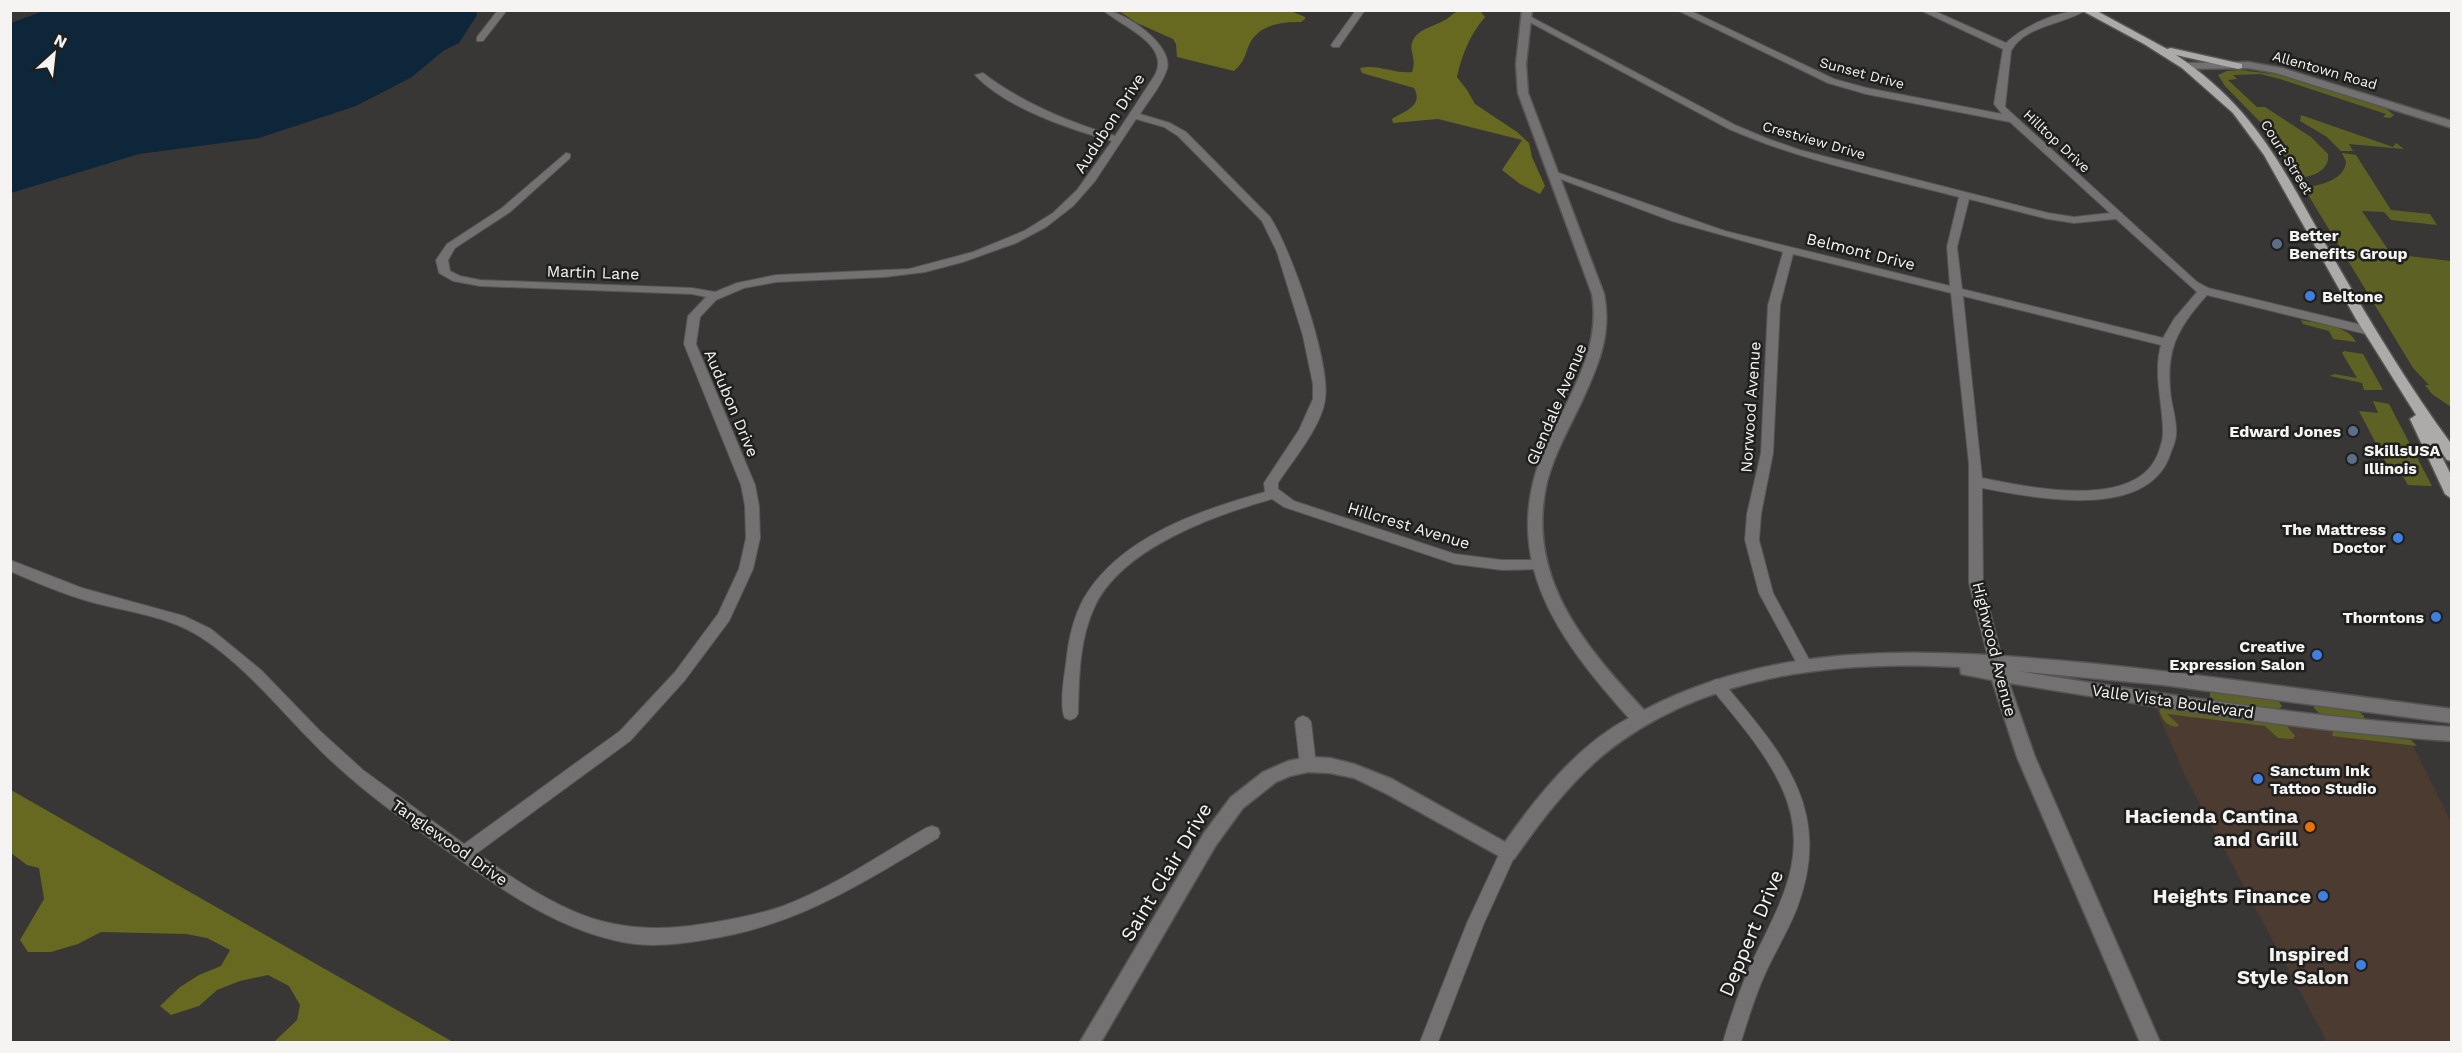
<svg xmlns="http://www.w3.org/2000/svg" width="2462" height="1053" font-family="'Work Sans',sans-serif">
<rect width="100%" height="100%" fill="#383735"/>
<path fill="#4c3b30" d="M 2155,706 L 2408,736 L 2451,822 L 2451,1042 L 2327,1042 L 2187,780 Z"/>
<g fill="#5e6124">
<path d="M 2240,70 L 2289,76 L 2385,108 L 2394,115 L 2390,118 L 2383,117 L 2386,114 L 2280,79 L 2260,74 L 2233,75 L 2237,79 L 2228,80 L 2257,107 L 2265,107 L 2311,137 L 2328,154 C 2330,171 2312,177 2298,178 L 2268,130 L 2225,86 L 2218,75 L 2227,71 Z"/>
<path d="M 2301,115 L 2393,147 L 2396,143 L 2404,149 L 2349,144 L 2353,151 L 2341,151 L 2327,137 L 2300,121 Z"/>
<path d="M 2342,153 L 2356,155 L 2391,210 L 2430,214 L 2437,225 L 2391,220 L 2384,212 L 2362,211 L 2391,254 L 2451,261 L 2451,407 L 2432,394 L 2425,385 L 2429,385 L 2413,368 L 2304,188 C 2319,185 2344,181 2346,162 Z"/>
<path d="M 2301,320 C 2319,324 2348,325 2356,342 L 2333,339 L 2329,331 L 2303,324 Z"/>
<path d="M 2344,351 L 2363,354 L 2383,390 L 2364,390 L 2362,383 L 2330,376 L 2334,374 L 2357,378 L 2342,353 Z"/>
<path d="M 2373,401 L 2389,404 L 2432,486 L 2408,485 L 2402,475 L 2392,474 L 2359,411 L 2378,413 Z"/>
<path d="M 2210,691 L 2277,699 L 2282,706 L 2278,710 L 2218,702 L 2210,697 Z"/>
<path d="M 2319,704 L 2358,711 L 2364,716 L 2364,720 L 2327,716 L 2320,714 L 2314,708 L 2314,705 Z"/>
<path d="M 2164,707 L 2286,725 L 2295,736 L 2293,739 L 2278,738 L 2265,726 L 2167,714 L 2179,725 L 2176,727 C 2166,725 2162,720 2159,710 Z"/>
<path d="M 2341,731 L 2411,740 L 2417,746 L 2332,736 L 2333,732 Z"/>
</g>
<g fill="#66691f">
<path d="M 1291,11 L 1305,17 L 1305,19 L 1301,22 C 1282,22 1260,24 1250,43 C 1244,56 1246,60 1234,71 L 1177,57 L 1176,44 L 1173,39 L 1137,23 L 1119,11 Z"/>
<path d="M 1459,11 L 1480,11 L 1485,17 C 1470,35 1462,54 1457,77 L 1467,90 L 1475,104 L 1517,132 L 1529,143 L 1532,157 L 1545,186 L 1540,194 L 1520,184 L 1502,170 L 1522,140 L 1438,119 L 1393,123 L 1392,119 C 1404,111 1424,106 1414,88 L 1362,73 L 1360,68 C 1378,64 1394,74 1412,72 C 1417,58 1409,52 1412,43 C 1416,29 1433,27 1443,21 C 1450,18 1452,13 1459,11 Z"/>
<path d="M 11,790 L 453,1042 L 274,1042 L 297,1020 L 300,1005 L 289,986 L 268,975 L 240,981 L 217,990 L 199,1006 L 171,1015 L 160,1006 L 180,987 L 199,975 L 221,966 L 230,950 L 207,938 L 186,934 L 101,932 L 78,944 L 51,952 L 28,952 L 20,940 L 44,899 L 39,868 L 27,865 L 11,853 Z"/>
</g>
<path fill="#0d263a" d="M 46,10 L 476,10 L 477,15 L 459,43 L 443,51 L 412,77 L 356,106 L 259,138 L 139,154 L 11,193 L 11,23 Z"/>
<g fill="none" stroke-linecap="round" stroke-linejoin="round">
<defs>
<g id="minor">
<path d="M 498,10 L 507,10 L 483,41 L 477,41 L 477,37 Z"/>
<path d="M 1103,10 C 1123,10 1174,45 1167,69 C 1162,85 1149,100 1140,114 L 1170,123 L 1186,132 L 1270,217 C 1291,249 1331,363 1325,400 C 1321,427 1293,460 1278,483 L 1278,489 L 1294,501 L 1455,554 L 1502,560 L 1540,560 L 1545,561 L 1547,565 L 1545,569 L 1502,570 L 1455,564 L 1284,507 L 1272,499 C 1215,515 1122,548 1095,606 C 1079,639 1079,678 1078,714 L 1075,718 L 1070,720 L 1065,718 C 1059,707 1064,677 1066,664 C 1068,642 1073,618 1084,598 C 1120,537 1200,510 1265,492 L 1264,483 L 1299,430 L 1313,399 L 1313,384 L 1303,336 L 1277,252 L 1262,221 L 1178,136 L 1164,127 L 1136,119 L 1095,181 L 1073,206 L 1046,227 L 1016,243 L 963,262 L 925,272 L 885,277 L 776,282 L 744,288 L 716,300 L 700,317 L 696,344 L 755,485 L 759,506 L 760,538 L 753,569 L 729,621 L 685,680 L 630,741 L 477,853 C 512,878 550,904 591,918 C 629,930 664,930 703,924 C 730,920 757,915 783,906 C 834,887 879,855 926,828 L 932,826 L 938,828 L 940,833 L 938,838 C 859,885 797,926 704,940 C 674,945 644,948 613,940 C 554,926 502,890 453,855 C 414,827 374,800 338,767 C 292,726 255,673 202,638 C 169,616 128,612 91,602 C 63,594 37,583 10,571 L 10,560 L 82,588 L 184,616 L 211,629 L 261,670 L 320,731 L 363,770 L 464,844 L 620,731 L 675,672 L 718,614 L 739,569 L 746,538 L 745,506 L 741,485 L 684,344 L 688,316 L 706,297 L 692,294 L 480,286 L 453,281 L 439,273 L 436,260 L 447,244 L 502,208 L 566,153 L 570,154 L 570,158 L 510,212 L 455,248 L 448,260 L 450,271 L 460,276 L 480,280 L 692,288 L 715,292 L 737,283 L 776,275 L 909,269 L 973,252 L 1024,231 L 1053,213 L 1077,190 L 1112,141 C 1069,129 1006,108 975,75 L 983,73 C 1022,103 1069,122 1115,136 L 1155,75 C 1171,44 1121,26 1103,10 Z"/>
<path d="M 1356,10 L 1365,10 L 1339,47 L 1333,47 L 1331,45 Z"/>
<path d="M 1677,10 L 1689,10 L 1834,79 L 1867,88 L 2002,114 L 1994,104 L 2003,49 L 1920,10 L 1932,10 L 2006,43 C 2025,25 2060,10 2086,10 C 2063,25 2025,25 2011,51 L 2005,107 L 2197,282 L 2208,288 L 2370,327 L 2376,331 L 2370,335 L 2207,295 C 2176,329 2165,352 2171,398 C 2173,410 2177,423 2176,434 C 2176,440 2173,447 2171,452 C 2150,522 2035,498 1982,488 L 1983,583 L 2003,662 L 2001,666 L 1996,668 L 1991,666 L 1989,662 L 1969,583 L 1969,464 L 1951,293 L 1793,254 L 1780,305 L 1773,453 L 1761,514 L 1759,540 L 1773,593 L 1812,665 L 1810,669 L 1805,671 L 1800,669 L 1759,593 L 1745,540 L 1747,514 L 1761,453 L 1768,305 L 1783,252 L 1672,221 L 1547,174 L 1552,171 L 1556,172 L 1725,231 L 1950,286 L 1947,247 L 1959,197 C 1882,177 1802,161 1729,129 L 1522,18 L 1529,16 L 1735,125 L 1766,138 L 1800,150 L 2048,213 L 2074,217 L 2110,213 L 2010,122 L 1866,94 L 1828,83 ZM 1969,199 L 2048,219 L 2074,223 L 2116,219 L 2197,292 L 2174,319 L 2163,338 L 1962,289 L 1957,247 ZM 1963,296 L 2161,345 C 2153,375 2163,403 2163,433 C 2163,439 2161,445 2159,451 C 2139,512 2028,487 1982,478 Z"/>
<path d="M 1717,679 L 1722,681 C 1782,753 1834,809 1797,908 C 1788,931 1775,952 1765,974 C 1755,996 1748,1019 1741,1042 L 1723,1042 C 1731,1015 1740,989 1751,964 C 1779,905 1813,854 1781,786 C 1764,750 1737,720 1712,689 L 1710,685 L 1712,681 Z"/>
<path d="M 1303,716 L 1308,718 L 1311,722 L 1316,765 L 1314,770 L 1308,772 L 1302,770 L 1300,765 L 1295,722 L 1298,718 Z"/>
<path d="M 1508,846 L 1514,848 L 1516,853 L 1484,923 L 1438,1042 L 1420,1042 L 1467,923 L 1502,848 Z"/>
</g>
<g id="tertiary">
<path d="M 1522,10 L 1532,10 L 1526,64 L 1528,93 L 1604,294 C 1612,335 1598,366 1581,403 C 1569,428 1554,455 1547,482 C 1525,577 1584,645 1644,710 C 1781,638 1938,649 2087,663 C 2209,675 2330,693 2452,709 L 2452,723 L 2163,685 L 2017,671 C 2161,694 2306,717 2452,727 L 2452,741 C 2303,731 2156,707 2009,683 L 2035,757 L 2160,1042 L 2140,1042 L 2017,757 L 1992,680 L 1961,674 L 1960,667 C 1836,660 1702,674 1603,755 C 1568,785 1540,822 1514,859 L 1508,861 L 1387,794 L 1354,778 L 1330,773 L 1308,772 L 1290,776 L 1276,782 L 1243,808 L 1216,845 L 1101,1042 L 1080,1042 L 1204,833 L 1231,797 L 1263,772 L 1288,761 L 1308,757 L 1330,758 L 1354,764 L 1392,779 L 1505,842 C 1538,795 1578,745 1629,718 C 1570,651 1510,579 1533,483 C 1539,457 1553,432 1565,407 C 1583,370 1599,336 1592,294 L 1518,93 L 1516,64 Z"/>
<path d="M 2248,62 L 2282,68 L 2452,121 L 2452,128 L 2276,73 L 2248,68 L 2186,69 L 2181,66 L 2186,63 Z"/>
</g>
<path id="primary" d="M 2081,10 L 2095,10 L 2167,49 L 2171,48 L 2242,64 L 2242,68 L 2238,69 L 2176,55 C 2260,111 2286,176 2334,259 C 2371,323 2408,385 2452,445 L 2452,461 L 2447,460 L 2435,443 L 2452,477 L 2452,499 L 2445,494 L 2410,419 L 2416,415 L 2356,319 L 2264,155 L 2233,113 L 2182,68 L 2144,44 Z"/>
</defs>
<use href="#minor" stroke="#565553" stroke-width="2"/>
<use href="#tertiary" stroke="#565553" stroke-width="3"/>
<use href="#primary" stroke="#565553" stroke-width="3"/>
<use href="#minor" fill="#737171" fill-rule="evenodd"/>
<use href="#tertiary" fill="#737171" fill-rule="evenodd"/>
<use href="#primary" fill="#adaaaa" fill-rule="evenodd"/>
</g>
<g fill="#5c6f8a" stroke="#1f1f1e" stroke-width="2">
<circle cx="2277" cy="244" r="6"/>
<circle cx="2353" cy="431" r="6"/>
<circle cx="2352" cy="459" r="6"/>
</g>
<g fill="#3f7fe0" stroke="#1f1f1e" stroke-width="2">
<circle cx="2310" cy="296" r="6"/>
<circle cx="2398" cy="538" r="6"/>
<circle cx="2436" cy="617" r="6"/>
<circle cx="2317" cy="655" r="6"/>
<circle cx="2258" cy="779" r="6"/>
<circle cx="2323" cy="896" r="6"/>
<circle cx="2361" cy="965" r="6"/>
</g>
<circle fill="#e8710a" stroke="#1f1f1e" stroke-width="2" cx="2310" cy="827" r="6"/>
<g text-anchor="middle" stroke-width="5" stroke-linejoin="round" paint-order="stroke">
<g font-size="14" fill="#f5f4f3" stroke="#1f1f1e">
<text transform="translate(2325 70) rotate(16)" y="5">Allentown Road</text>
<text transform="translate(1862 73) rotate(15)" y="5">Sunset Drive</text>
<text transform="translate(1814 140) rotate(16)" y="5">Crestview Drive</text>
<text transform="translate(2057 141) rotate(43)" y="5">Hilltop Drive</text>
<text transform="translate(2287 157) rotate(58)" y="5">Court Street</text>
</g>
<g font-size="16" fill="#f5f4f3" stroke="#1f1f1e">
<text transform="translate(1109 123) rotate(-57)" y="6">Audubon Drive</text>
<text transform="translate(1861 251) rotate(14)" y="6">Belmont Drive</text>
<text transform="translate(593 272) rotate(2)" y="6">Martin Lane</text>
<text transform="translate(732 403) rotate(67)" y="6">Audubon Drive</text>
<text transform="translate(1556 404) rotate(-67)" y="6">Glendale Avenue</text>
<text transform="translate(1750 407) rotate(-86)" y="6">Norwood Avenue</text>
<text transform="translate(1409 525) rotate(17)" y="6">Hillcrest Avenue</text>
<text transform="translate(1995 649) rotate(76)" y="6">Highwood Avenue</text>
<text transform="translate(2173 701) rotate(8)" y="6">Valle Vista Boulevard</text>
<text transform="translate(450 842) rotate(35)" y="6">Tanglewood Drive</text>
</g>
<g font-size="16" font-weight="bold" fill="#f5f4f3" stroke="#1f1f1e" text-anchor="start">
<text x="2289" y="241">Better<tspan x="2289" dy="18">Benefits Group</tspan></text>
<text x="2322" y="302">Beltone</text>
<text x="2341" y="437" text-anchor="end">Edward Jones</text>
<text x="2364" y="456">SkillsUSA<tspan x="2364" dy="18">Illinois</tspan></text>
<text x="2386" y="535" text-anchor="end">The Mattress<tspan x="2386" dy="18">Doctor</tspan></text>
<text x="2424" y="623" text-anchor="end">Thorntons</text>
<text x="2305" y="652" text-anchor="end">Creative<tspan x="2305" dy="18">Expression Salon</tspan></text>
<text x="2270" y="776">Sanctum Ink<tspan x="2270" dy="18">Tattoo Studio</tspan></text>
</g>
<g font-size="20" font-weight="bold" fill="#f5f4f3" stroke="#1f1f1e" text-anchor="end">
<text x="2298" y="823">Hacienda Cantina<tspan x="2298" dy="23">and Grill</tspan></text>
<text x="2311" y="903">Heights Finance</text>
<text x="2349" y="961">Inspired<tspan x="2349" dy="23">Style Salon</tspan></text>
</g>
<g font-size="20" fill="#f5f4f3" stroke="#1f1f1e">
<text transform="translate(1166 872) rotate(-59)" y="7">Saint Clair Drive</text>
<text transform="translate(1751 933) rotate(-67)" y="7">Deppert Drive</text>
</g>
</g>
<rect width="2462" height="1053" fill="none" stroke="#f5f4f3" stroke-width="24"/>
<g transform="translate(54 54) rotate(27)" stroke="#1f1f1e" stroke-width="4.5" paint-order="stroke">
<path d="M0-4.5L10 22L0 15L-10 22Z" fill="#f5f4f3"/>
<text y="-9" font-size="16" font-weight="bold" text-anchor="middle" fill="#f5f4f3">N</text>
</g>
</svg>
